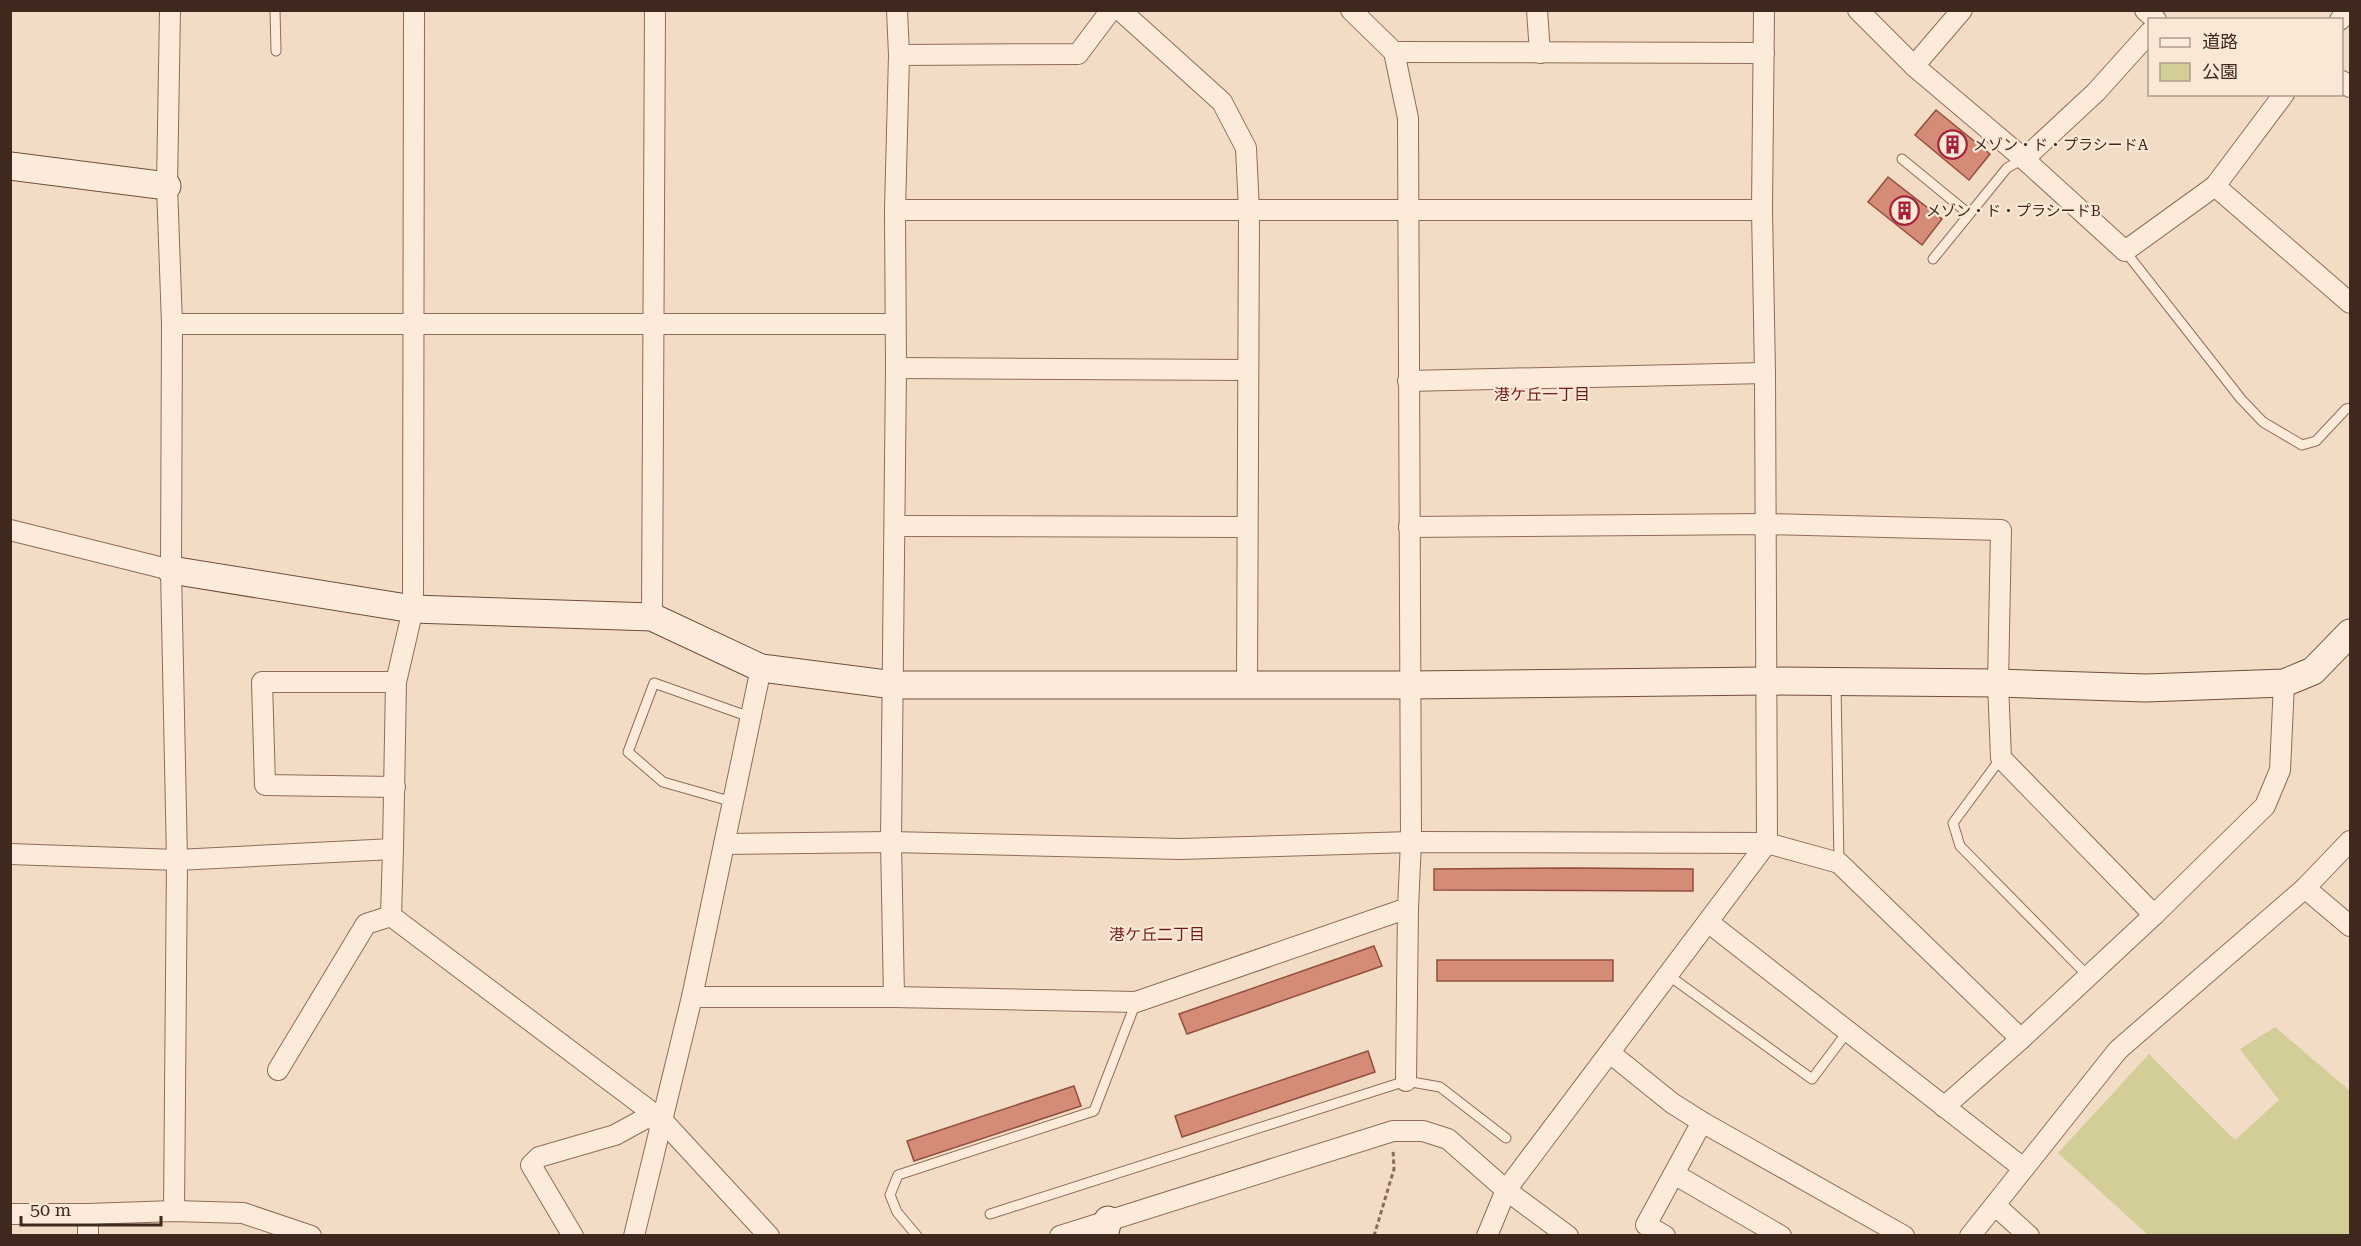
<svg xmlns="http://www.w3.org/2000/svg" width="2361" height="1246" font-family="'Roboto Serif','Noto Sans JP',serif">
<rect width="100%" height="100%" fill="#f3dcc5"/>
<path fill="#d3ce97" d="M 2275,1027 L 2350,1091 L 2350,1235 L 2148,1235 L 2058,1153 L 2149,1054 L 2235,1140 L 2279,1100 L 2240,1049 Z"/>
<g fill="#d58c77" stroke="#924e3c" stroke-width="1.5">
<path d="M 1936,110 L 1990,154 L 1969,180 L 1915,135 Z"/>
<path d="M 1888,177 L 1942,219 L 1922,245 L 1868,202 Z"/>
<path d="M 1573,868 L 1693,869 L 1693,891 L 1434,890 L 1434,869 Z"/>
<path d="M 1374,946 L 1382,966 L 1187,1034 L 1179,1014 Z"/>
<rect x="1437" y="960" width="176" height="21"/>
<path d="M 1368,1051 L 1375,1072 L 1182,1137 L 1175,1116 Z"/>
<path d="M 1074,1086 L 1081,1106 L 914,1161 L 907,1141 Z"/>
</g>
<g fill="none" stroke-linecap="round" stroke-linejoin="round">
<defs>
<g id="lane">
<path d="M 275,10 L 276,51"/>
<path d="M 1902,159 L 1969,214"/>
<path d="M 2125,251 L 2241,399 L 2263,422 L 2302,445 L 2316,441 L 2346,409 L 2350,408"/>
<path d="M 1933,259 L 2007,168 L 2023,159"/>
<path d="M 1836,685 L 1839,863"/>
<path d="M 2001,758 L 1953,823 L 1960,846 L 2088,976"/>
<path d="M 733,802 L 663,782 L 628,752 L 654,683 L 750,717"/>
<path d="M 1668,975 L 1812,1079 L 1848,1031"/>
<path d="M 990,1214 L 1406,1081 L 1440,1087 L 1506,1138"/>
<path d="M 917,1236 L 897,1212 L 890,1195 L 898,1175 L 1094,1111 L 1136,1002"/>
</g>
<g id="street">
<path d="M 170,10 L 167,186 L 172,324 L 171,570 L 177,860 L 174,1211"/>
<path d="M 1120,10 L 1222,102 L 1246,148 L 1249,211 L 1247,685"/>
<path d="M 1351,10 L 1394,52 L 1408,118 L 1411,842 L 1408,908 L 1406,1081"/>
<path d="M 1537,10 L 1540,53"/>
<path d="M 1858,10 L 1914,66 L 2024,159 L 2125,251 L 2215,186 L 2350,303"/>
<path d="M 2145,10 L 2156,20"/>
<path d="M 2340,20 L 2347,10"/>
<path d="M 1394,52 L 1764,53"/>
<path d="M 899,55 L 1078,54 L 1111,10"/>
<path d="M 1914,66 L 1962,10"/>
<path d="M 2342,81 L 2350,87"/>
<path d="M 2024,159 L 2096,92 L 2150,32"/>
<path d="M 2215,186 L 2284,94"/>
<path d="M 895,210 L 1762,210"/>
<path d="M 172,324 L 895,324"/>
<path d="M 896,368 L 1247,370"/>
<path d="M 1408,381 L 1765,373"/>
<path d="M 895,526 L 1247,527"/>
<path d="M 1409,527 L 1765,524 L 2001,530 L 1998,683 L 2001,758 L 2154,915"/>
<path d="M 10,530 L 171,570"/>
<path d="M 652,617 L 655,10"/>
<path d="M 395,787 L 265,785 L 262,682 L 396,682"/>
<path d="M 724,844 L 891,842 L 1180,849 L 1411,842 L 1767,843 L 1839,863 L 2021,1039"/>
<path d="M 393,849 L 391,916 L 662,1120 L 769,1236"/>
<path d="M 10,854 L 177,860 L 393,849 L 396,682 L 413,609 L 414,10"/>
<path d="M 2305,888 L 2350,926"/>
<path d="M 1708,922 L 2023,1168"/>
<path d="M 692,997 L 894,997 L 1136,1002 L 1408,908"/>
<path d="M 894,997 L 891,842 L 896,368 L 895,210 L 899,55 L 897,10"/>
<path d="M 1610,1053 L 1672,1103 L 1702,1122 L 1904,1236"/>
<path d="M 278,1070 L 366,924 L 391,916"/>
<path d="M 1944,1107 L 2021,1039 L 2154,915 L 2265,806 L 2280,770 L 2284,683"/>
<path d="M 1674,1174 L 1781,1236"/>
<path d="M 1996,1206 L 2029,1236"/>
<path d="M 10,1214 L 88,1214 L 174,1211 L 243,1213 L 311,1236"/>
<path d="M 88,1236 L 88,1214"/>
<path d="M 573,1236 L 531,1165 L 539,1157 L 615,1135 L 646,1118 L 662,1120"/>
<path d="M 634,1236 L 692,997 L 761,668"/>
<path d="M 1060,1236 L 1393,1131 L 1423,1131 L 1448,1139 L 1506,1190 L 1568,1236"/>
<path d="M 1487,1236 L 1506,1190 L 1767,843 L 1765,373 L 1762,210 L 1764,10"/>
<path d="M 1665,1236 L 1646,1225 L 1702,1122"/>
<path d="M 1970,1236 L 2118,1050 L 2305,888 L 2350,841"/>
</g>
<g id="secondary">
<path d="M 10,166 L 167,186"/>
<path d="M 171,570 L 413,609 L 652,617 L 761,668 L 894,685 L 1409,685 L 1765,681 L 1998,683 L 2146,688 L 2284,683 L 2313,671 L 2350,633"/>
<path d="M 1104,1236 L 1108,1220"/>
</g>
</defs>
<use href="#lane" stroke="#906c58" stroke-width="11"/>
<use href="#street" stroke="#906c58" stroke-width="22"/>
<use href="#secondary" stroke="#724d3c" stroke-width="29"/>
<path stroke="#906c58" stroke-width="3" stroke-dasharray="4.5 3" stroke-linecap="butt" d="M 1374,1236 L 1394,1169 L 1393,1150"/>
<use href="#lane" stroke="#fcebda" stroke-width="9"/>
<use href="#street" stroke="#fcebda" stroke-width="20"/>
<use href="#secondary" stroke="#fcebda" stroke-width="27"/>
</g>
<defs>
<symbol id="building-ring" viewBox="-11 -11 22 22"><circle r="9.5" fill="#f9e8d6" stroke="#a6223b" stroke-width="1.5"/><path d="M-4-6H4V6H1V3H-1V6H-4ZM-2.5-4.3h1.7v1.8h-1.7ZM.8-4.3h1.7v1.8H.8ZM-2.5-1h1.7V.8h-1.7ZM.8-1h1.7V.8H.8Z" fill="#a6223b"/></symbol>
</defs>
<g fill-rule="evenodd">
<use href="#building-ring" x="1936" y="128" width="33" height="33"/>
<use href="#building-ring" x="1888" y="194" width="33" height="33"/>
</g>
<g text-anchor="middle" stroke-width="4.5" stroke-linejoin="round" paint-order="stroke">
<g font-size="15" fill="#3f281e" stroke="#f9e8d6" text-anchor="start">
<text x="1973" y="150">メゾン・ド・プラシードA</text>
<text x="1926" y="216">メゾン・ド・プラシードB</text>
</g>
<g font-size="16" fill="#701a19" stroke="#f9e8d6">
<text x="1542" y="400">港ケ丘一丁目</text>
<text x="1157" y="940">港ケ丘二丁目</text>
</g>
</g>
<rect width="2361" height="1246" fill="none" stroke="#3f281e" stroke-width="24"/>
<rect x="2148" y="18" width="195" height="78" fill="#f9e8d6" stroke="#af9b8c" stroke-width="1.5"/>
<rect x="2160" y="38" width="30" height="9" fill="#fcebda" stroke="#af9b8c" stroke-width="1.5"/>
<text x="2202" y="48" font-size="18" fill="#3f281e">道路</text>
<rect x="2160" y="63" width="30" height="18" fill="#d3ce97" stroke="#af9b8c" stroke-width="1.5"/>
<text x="2202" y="78" font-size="18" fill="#3f281e">公園</text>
<path d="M21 1216v9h140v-9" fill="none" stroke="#3f281e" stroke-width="3"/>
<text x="30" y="1216" font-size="18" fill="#3f281e" stroke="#f9e8d6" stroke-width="4.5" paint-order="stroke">50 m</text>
</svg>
